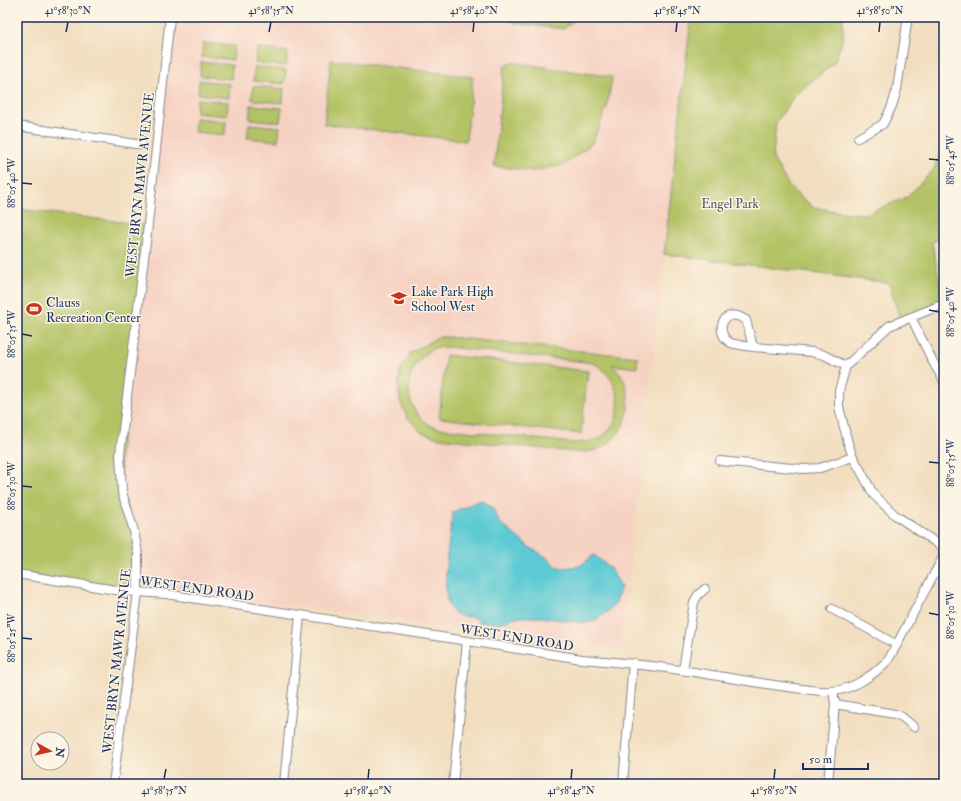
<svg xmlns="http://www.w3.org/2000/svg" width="961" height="801" font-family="'IM FELL Double Pica',serif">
<rect width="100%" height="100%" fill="#fcf5e5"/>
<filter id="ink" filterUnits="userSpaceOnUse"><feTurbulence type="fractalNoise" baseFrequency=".025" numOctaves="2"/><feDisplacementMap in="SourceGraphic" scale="8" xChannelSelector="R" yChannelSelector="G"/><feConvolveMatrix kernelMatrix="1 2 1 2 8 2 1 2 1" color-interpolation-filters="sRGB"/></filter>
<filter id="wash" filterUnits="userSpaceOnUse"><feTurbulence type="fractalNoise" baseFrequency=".012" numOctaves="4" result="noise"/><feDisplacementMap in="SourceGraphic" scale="16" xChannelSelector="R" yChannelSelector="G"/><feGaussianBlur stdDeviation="0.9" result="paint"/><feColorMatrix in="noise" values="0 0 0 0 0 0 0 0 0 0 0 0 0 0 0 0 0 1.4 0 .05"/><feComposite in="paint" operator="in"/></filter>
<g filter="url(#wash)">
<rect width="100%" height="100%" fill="#f2debf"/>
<path fill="#f6d2c3" d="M 170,17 L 691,17 L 622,639 L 625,650 L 127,584 L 130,574 L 122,492 L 120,454 Z"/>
<g fill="#b3c265" stroke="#677862" fill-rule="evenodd">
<path d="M 510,17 L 578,17 L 564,29 L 514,23 Z"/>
<path d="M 691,17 L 843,17 L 843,38 L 834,63 L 795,95 L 776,123 L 773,158 L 790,188 L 813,207 L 840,212 L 866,214 L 907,197 L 934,169 L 944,145 L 944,238 L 932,242 L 944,304 L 900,320 L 889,283 L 664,254 Z"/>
<path d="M 203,43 L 234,46 L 233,60 L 202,57 Z"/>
<path d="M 257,48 L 288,52 L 286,66 L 255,63 Z"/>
<path d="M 331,60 L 473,77 L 466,141 L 324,124 Z"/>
<path d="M 201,62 L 232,65 L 231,79 L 200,76 Z"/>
<path d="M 511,62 L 612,77 L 607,107 L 592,143 L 564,165 L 532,171 L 494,166 L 504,67 Z"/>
<path d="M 255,67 L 286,70 L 284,84 L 253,81 Z"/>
<path d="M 199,80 L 230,84 L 229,98 L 198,94 Z"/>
<path d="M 253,86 L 284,89 L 283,103 L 252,100 Z"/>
<path d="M 197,99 L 228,102 L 227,116 L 196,113 Z"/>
<path d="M 251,105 L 282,108 L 280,122 L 249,119 Z"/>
<path d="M 195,118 L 226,121 L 225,135 L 194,132 Z"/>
<path d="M 249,124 L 280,127 L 278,141 L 247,138 Z"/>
<path d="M 17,209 L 147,225 L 120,454 L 122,492 L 134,531 L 132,564 L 127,584 L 119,585 L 17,574 Z"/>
<path d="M 438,337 L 449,337 L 638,357 L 637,368 L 612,365 C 615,368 620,372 622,376 C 635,401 628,432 604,446 C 595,452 584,452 574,452 L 438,438 L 421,432 L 407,417 L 400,401 L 398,386 L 400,372 L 410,353 ZM 447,347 L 586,362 C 589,363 594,363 597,365 C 621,381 627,417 603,436 C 595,442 583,442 573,443 L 439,428 C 436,427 431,426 428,424 C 407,410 403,381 418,362 C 423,356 428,350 435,348 C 439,347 443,347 447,347 Z"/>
<path d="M 446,355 L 588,371 L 581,434 L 439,418 Z"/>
</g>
<path fill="#5dcad4" stroke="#3c7c99" d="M 481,500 L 492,507 L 500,523 L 529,547 L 546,557 L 556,566 L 562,568 L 580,566 L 594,555 L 609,567 L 621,586 L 616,602 L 604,615 L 596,620 L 586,623 L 540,617 L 514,617 L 506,621 L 497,623 L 479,622 L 475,617 C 466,617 454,616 450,608 C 440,590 450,533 453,512 Z"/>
</g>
<g filter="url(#ink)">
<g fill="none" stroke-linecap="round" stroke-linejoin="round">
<defs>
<g id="minor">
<path d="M 17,126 L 142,145"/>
<path d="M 858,138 L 883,124 L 892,106 L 897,89 L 908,17"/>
<path d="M 944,304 L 889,326 L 846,366 L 839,391 L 839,407 L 848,443 L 853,457 L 874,495 L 895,515 L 944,548"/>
<path d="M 911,317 L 933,362 L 944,381"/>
<path d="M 753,347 C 746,346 737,345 731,343 C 714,335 721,304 746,320 L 753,347 L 812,352 L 824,355 L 846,366"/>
<path d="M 720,461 L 802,469 L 820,468 L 853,457"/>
<path d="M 17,574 L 122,591 L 166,594 L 582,659 C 632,663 680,669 730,678 C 754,682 778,686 802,689 C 812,690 822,692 832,691 C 853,690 875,674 889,659 L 944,555"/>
<path d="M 832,609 L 897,645"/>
<path d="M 683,670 L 694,602 L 698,595 L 705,589"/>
<path d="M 835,704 L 895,714 L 902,717 L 914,727"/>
<path d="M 113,784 L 138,592 L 138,554 L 134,531 L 122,492 L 120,454 L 147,234 L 170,17"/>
<path d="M 284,784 L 300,615"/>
<path d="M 453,784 L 467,641"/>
<path d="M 623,784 L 633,663"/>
<path d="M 828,784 L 835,704 L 833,691"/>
</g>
</defs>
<use href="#minor" stroke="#86868e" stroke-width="10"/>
<use href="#minor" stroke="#fff" stroke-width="8"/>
</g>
</g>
<path fill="none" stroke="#1b2f5e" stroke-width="1.5" d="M 66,32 L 68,22M 269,32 L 271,22M 473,32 L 474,22M 676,32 L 677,22M 879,32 L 880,22M 929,159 L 939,160M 22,183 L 32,184M 929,310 L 939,312M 22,334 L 32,336M 929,462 L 939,463M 22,486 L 32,487M 929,613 L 939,615M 22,638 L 32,639M 164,779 L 166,769M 368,779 L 369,769M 571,779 L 572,769M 774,779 L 775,769"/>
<defs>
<symbol id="school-bare" viewBox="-9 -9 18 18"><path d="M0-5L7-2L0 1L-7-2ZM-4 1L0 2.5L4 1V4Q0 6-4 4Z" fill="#c8321e" stroke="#fcf5e5" stroke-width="2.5" paint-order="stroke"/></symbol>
<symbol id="stadium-bare" viewBox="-9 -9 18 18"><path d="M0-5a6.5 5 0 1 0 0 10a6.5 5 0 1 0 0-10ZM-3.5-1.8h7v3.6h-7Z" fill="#c8321e" stroke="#fcf5e5" stroke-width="2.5" paint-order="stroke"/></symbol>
</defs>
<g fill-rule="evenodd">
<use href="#school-bare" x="388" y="287" width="22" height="22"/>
<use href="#stadium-bare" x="23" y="298" width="22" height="22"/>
</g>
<g text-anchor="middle" stroke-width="3" stroke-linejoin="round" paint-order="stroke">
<g font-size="13" fill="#1b2f5e" stroke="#fcf5e5">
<text transform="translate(139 185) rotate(-84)" y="5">WEST BRYN MAWR AVENUE</text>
<text transform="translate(197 588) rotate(8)" y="5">WEST END ROAD</text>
<text transform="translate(517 637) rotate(9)" y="5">WEST END ROAD</text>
<text transform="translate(116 661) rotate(-84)" y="5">WEST BRYN MAWR AVENUE</text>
</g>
<g font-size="13" fill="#495b60" stroke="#fcf5e5">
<text x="730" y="208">Engel Park</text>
</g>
<g font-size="13" fill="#1b2f5e" stroke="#fcf5e5" text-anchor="start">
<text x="411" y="296">Lake Park High<tspan x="411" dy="15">School West</tspan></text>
<text x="46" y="307">Clauss<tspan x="46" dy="15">Recreation Center</tspan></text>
</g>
</g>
<rect width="961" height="801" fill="none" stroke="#fcf5e5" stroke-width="44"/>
<g transform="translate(50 751) rotate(98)"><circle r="19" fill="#fcf5e5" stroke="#a2a6af"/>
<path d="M0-3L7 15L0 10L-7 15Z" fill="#c8321e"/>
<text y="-6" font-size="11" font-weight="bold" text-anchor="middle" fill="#1b2f5e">N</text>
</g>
<path d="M803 763v6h65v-6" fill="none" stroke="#1b2f5e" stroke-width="2"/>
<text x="809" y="763" font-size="12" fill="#1b2f5e" stroke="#fcf5e5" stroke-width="3" paint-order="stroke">50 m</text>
<rect x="22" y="22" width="917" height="757" fill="none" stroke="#1b2f5e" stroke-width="1.5"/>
<g font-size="10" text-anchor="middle" fill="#1b2f5e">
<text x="68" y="14">41°58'30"N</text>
<text x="271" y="14">41°58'35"N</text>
<text x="474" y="14">41°58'40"N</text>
<text x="677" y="14">41°58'45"N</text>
<text x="880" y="14">41°58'50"N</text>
<text transform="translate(950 160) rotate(-90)" y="4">88°05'45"W</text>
<text transform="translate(11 183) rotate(-90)" y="4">88°05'40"W</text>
<text transform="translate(950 312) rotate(-90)" y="4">88°05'40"W</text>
<text transform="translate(11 334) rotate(-90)" y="4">88°05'35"W</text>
<text transform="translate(950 463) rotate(-90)" y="4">88°05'35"W</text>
<text transform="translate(11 486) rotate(-90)" y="4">88°05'30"W</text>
<text transform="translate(950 615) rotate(-90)" y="4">88°05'30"W</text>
<text transform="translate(11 638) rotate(-90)" y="4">88°05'25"W</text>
<text x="164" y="794">41°58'35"N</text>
<text x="368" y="794">41°58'40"N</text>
<text x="571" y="794">41°58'45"N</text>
<text x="774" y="794">41°58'50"N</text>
</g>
</svg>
